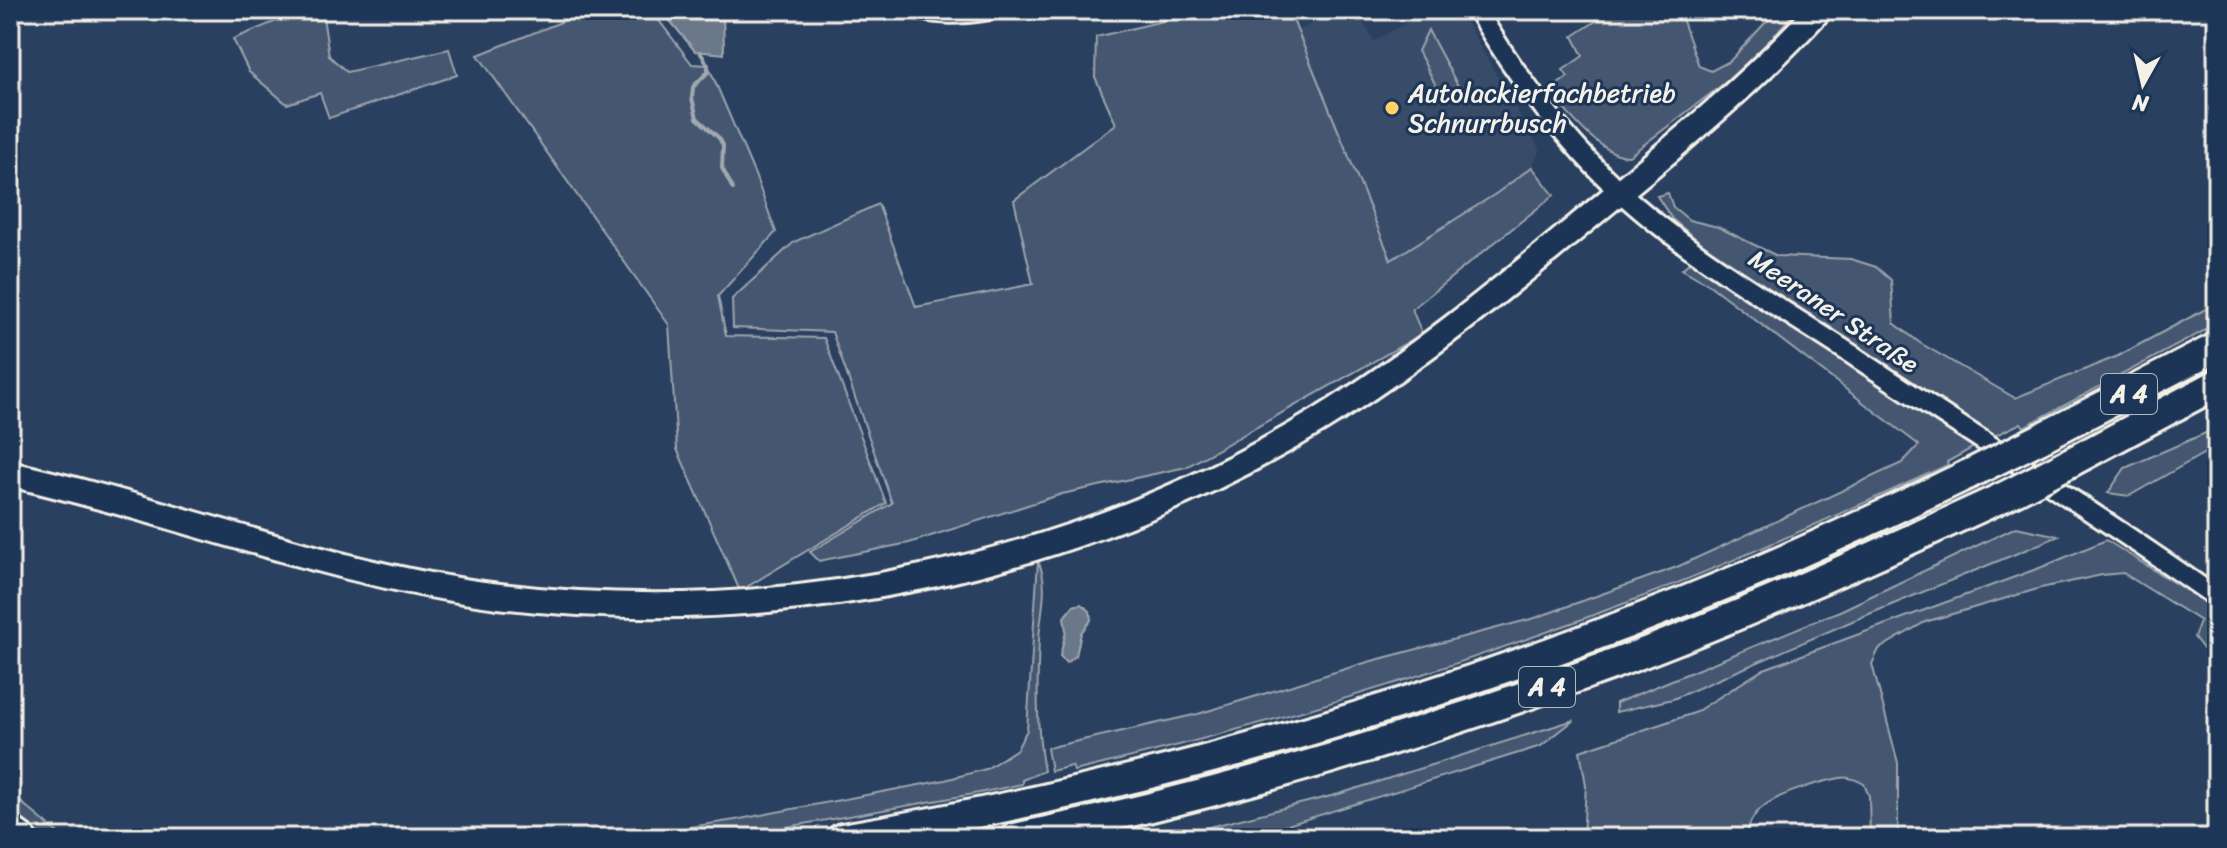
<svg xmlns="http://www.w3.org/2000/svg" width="2227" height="848" font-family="Sriracha,sans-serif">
<rect width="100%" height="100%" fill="#2a4060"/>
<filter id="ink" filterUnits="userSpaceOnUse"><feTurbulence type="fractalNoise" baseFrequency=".0125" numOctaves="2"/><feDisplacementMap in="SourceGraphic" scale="16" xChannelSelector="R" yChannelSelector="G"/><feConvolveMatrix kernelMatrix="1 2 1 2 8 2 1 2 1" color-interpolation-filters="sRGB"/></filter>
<g filter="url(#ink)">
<path fill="#374c69" d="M 1340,10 L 1356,10 L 1374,41 L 1428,10 L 1459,10 L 1540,150 L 1532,167 L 1497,193 L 1391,260 L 1297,31 Z"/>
<g fill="#445771" stroke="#9ca4ac" stroke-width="2">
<path d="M 303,10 L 322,10 L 329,56 L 347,72 L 449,49 L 457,75 L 329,118 L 320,93 L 287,104 L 249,72 L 233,39 Z"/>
<path d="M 591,10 L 651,10 L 692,64 L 708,65 L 755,175 L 776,232 L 718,296 L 726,336 L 824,338 L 886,503 L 740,591 L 677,449 L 669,325 L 478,55 Z"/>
<path d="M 1209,10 L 1289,10 L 1391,260 L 1497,193 L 1532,167 L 1554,195 L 1412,309 L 1422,334 L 1186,467 L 1062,494 L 909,543 L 819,561 L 810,552 L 892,503 L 832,332 L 733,328 L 732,299 L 794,242 L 878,204 L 916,307 L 1033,284 L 1014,200 L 1116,124 L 1095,77 L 1096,37 Z"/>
<path d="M 1610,10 L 1679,10 L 1699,66 L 1711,71 L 1730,61 L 1777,10 L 1796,10 L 1768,43 L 1735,75 L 1629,156 C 1600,156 1567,111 1548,91 L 1568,77 L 1563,70 L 1583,56 L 1573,36 L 1610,12 Z"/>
<path d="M 1428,30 L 1458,86 L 1451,98 L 1442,97 L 1418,51 Z"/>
<path d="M 1668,193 L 1673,207 L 1689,220 L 1718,227 L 1777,256 L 1851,259 L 1876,267 L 1891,280 L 1894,323 L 1920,343 L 2015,398 L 2118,356 L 2217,303 L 2217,324 L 2024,427 L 2021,423 L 1994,436 L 1703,245 L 1672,219 L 1657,196 Z"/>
<path d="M 1693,259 L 1976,446 L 1947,462 L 1948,465 C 1843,512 1738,561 1631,601 C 1450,670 1262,727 1074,771 L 1072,766 L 1051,771 L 1047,748 L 1198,714 L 1368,662 L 1535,618 L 1677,567 L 1902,463 L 1919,445 L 1708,284 L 1682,269 Z"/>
<path d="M 2217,428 L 2217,446 L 2129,496 L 2108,493 L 2125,468 Z"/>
<path d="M 2016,527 L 2059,536 L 1857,619 L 1673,699 L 1616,712 L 1616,703 L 1842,610 Z"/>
<path d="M 2106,540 L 2217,610 L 2217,658 L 2205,651 L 2194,637 L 2200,621 L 2123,573 L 2102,575 L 2041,588 L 1925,622 L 1879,649 L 1872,664 L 1898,763 L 1898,838 L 1870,838 L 1869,796 L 1864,784 C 1857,780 1849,776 1840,778 C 1819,782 1781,793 1764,806 C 1752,815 1749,825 1745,838 L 1583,838 L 1586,785 L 1580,751 L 1694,713 L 1764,669 L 2042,567 Z"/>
<path d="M 1038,561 C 1050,585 1040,614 1039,640 C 1037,685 1036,728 1044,771 L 1022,780 L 1022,784 L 979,793 L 725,838 L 618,838 L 735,820 L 945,780 L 986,769 L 1017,749 L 1027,730 Z"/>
<path d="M 1574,720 L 1541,746 L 1246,838 L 1166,838 L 1339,794 Z"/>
<path d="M 10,793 L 64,838 C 37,838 29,827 10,809 Z"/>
</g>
<g fill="#6a788a" stroke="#a1a8b0" stroke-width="2">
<path d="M 661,10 L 723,10 L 724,54 L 695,51 Z"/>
<path d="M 1081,604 L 1090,611 L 1091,620 L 1081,633 L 1076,656 L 1066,663 L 1060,656 L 1066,631 L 1064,617 L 1073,606 Z"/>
</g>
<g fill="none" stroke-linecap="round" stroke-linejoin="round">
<path stroke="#a1a8b0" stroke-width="4" d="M 700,52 L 708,65 L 708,72 L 693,87 L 692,98 L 697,118 L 719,138 L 723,145 L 722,168 L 733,189"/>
<defs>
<g id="minor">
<path d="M 920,10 C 942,16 967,14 990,10"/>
<path d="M 1477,10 C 1516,76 1562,137 1618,190 C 1686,254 1782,308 1860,360 C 1979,439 2100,515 2217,598"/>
</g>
<path id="major" d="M 10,474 C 174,511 331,575 499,596 C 783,630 1076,569 1321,419 C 1413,362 1496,294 1579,225 C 1662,157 1745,90 1819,10"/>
<g id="highway">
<path d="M 2039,439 L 2217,347"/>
<path d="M 2071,462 L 2217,384"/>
<path d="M 10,830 L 21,838"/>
<path d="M 842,838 C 1148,787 1452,698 1739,579 C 1817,547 1893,510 1969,474"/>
<path d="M 1015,838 C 1218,796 1419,736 1614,664 C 1746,615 1875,556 2003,497"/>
</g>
</defs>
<use href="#minor" stroke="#f4f1e8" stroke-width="24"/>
<use href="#major" stroke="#f4f1e8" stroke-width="30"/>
<use href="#highway" stroke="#f4f1e8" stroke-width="34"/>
<use href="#minor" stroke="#1d3557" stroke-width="18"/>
<use href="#major" stroke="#1d3557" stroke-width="24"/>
<use href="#highway" stroke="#1d3557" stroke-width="28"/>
<defs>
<g id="highway-bridge">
<path d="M 1969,474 L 2039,439"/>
<path d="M 2003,497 L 2071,462"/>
</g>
</defs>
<use href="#highway-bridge" stroke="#f4f1e8" stroke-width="34" stroke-linecap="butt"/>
<use href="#highway-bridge" stroke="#1d3557" stroke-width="28"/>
</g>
</g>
<circle fill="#ffd166" stroke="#1d3557" stroke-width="3" cx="1392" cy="108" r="8"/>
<g text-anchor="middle" stroke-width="6" stroke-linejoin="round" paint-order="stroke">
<g fill="#1d3557" stroke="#b4b9bc" stroke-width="2">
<rect x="2101" y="374" width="56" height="40" rx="6"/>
<rect x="1519" y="667" width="56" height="40" rx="6"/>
</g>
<g font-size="24" font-weight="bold" fill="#f4f1e8">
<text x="2129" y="402">A 4</text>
<text x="1547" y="695">A 4</text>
</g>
<g font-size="26" fill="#f4f1e8" stroke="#1d3557" text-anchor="start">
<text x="1408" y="102">Autolackierfachbetrieb<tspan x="1408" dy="30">Schnurrbusch</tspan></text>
</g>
<g font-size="26" fill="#f4f1e8" stroke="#1d3557">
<text transform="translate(1834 311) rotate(34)" y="9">Meeraner Straße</text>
</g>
</g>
<rect width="2227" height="848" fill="none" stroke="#1d3557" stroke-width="40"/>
<rect x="20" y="20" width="2187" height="808" fill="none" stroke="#f4f1e8" stroke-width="3" filter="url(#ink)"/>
<g transform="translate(2143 84) rotate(188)" stroke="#1d3557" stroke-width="6" paint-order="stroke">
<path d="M0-6L14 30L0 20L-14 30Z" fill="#f4f1e8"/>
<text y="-12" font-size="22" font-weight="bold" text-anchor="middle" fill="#f4f1e8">N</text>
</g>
</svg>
